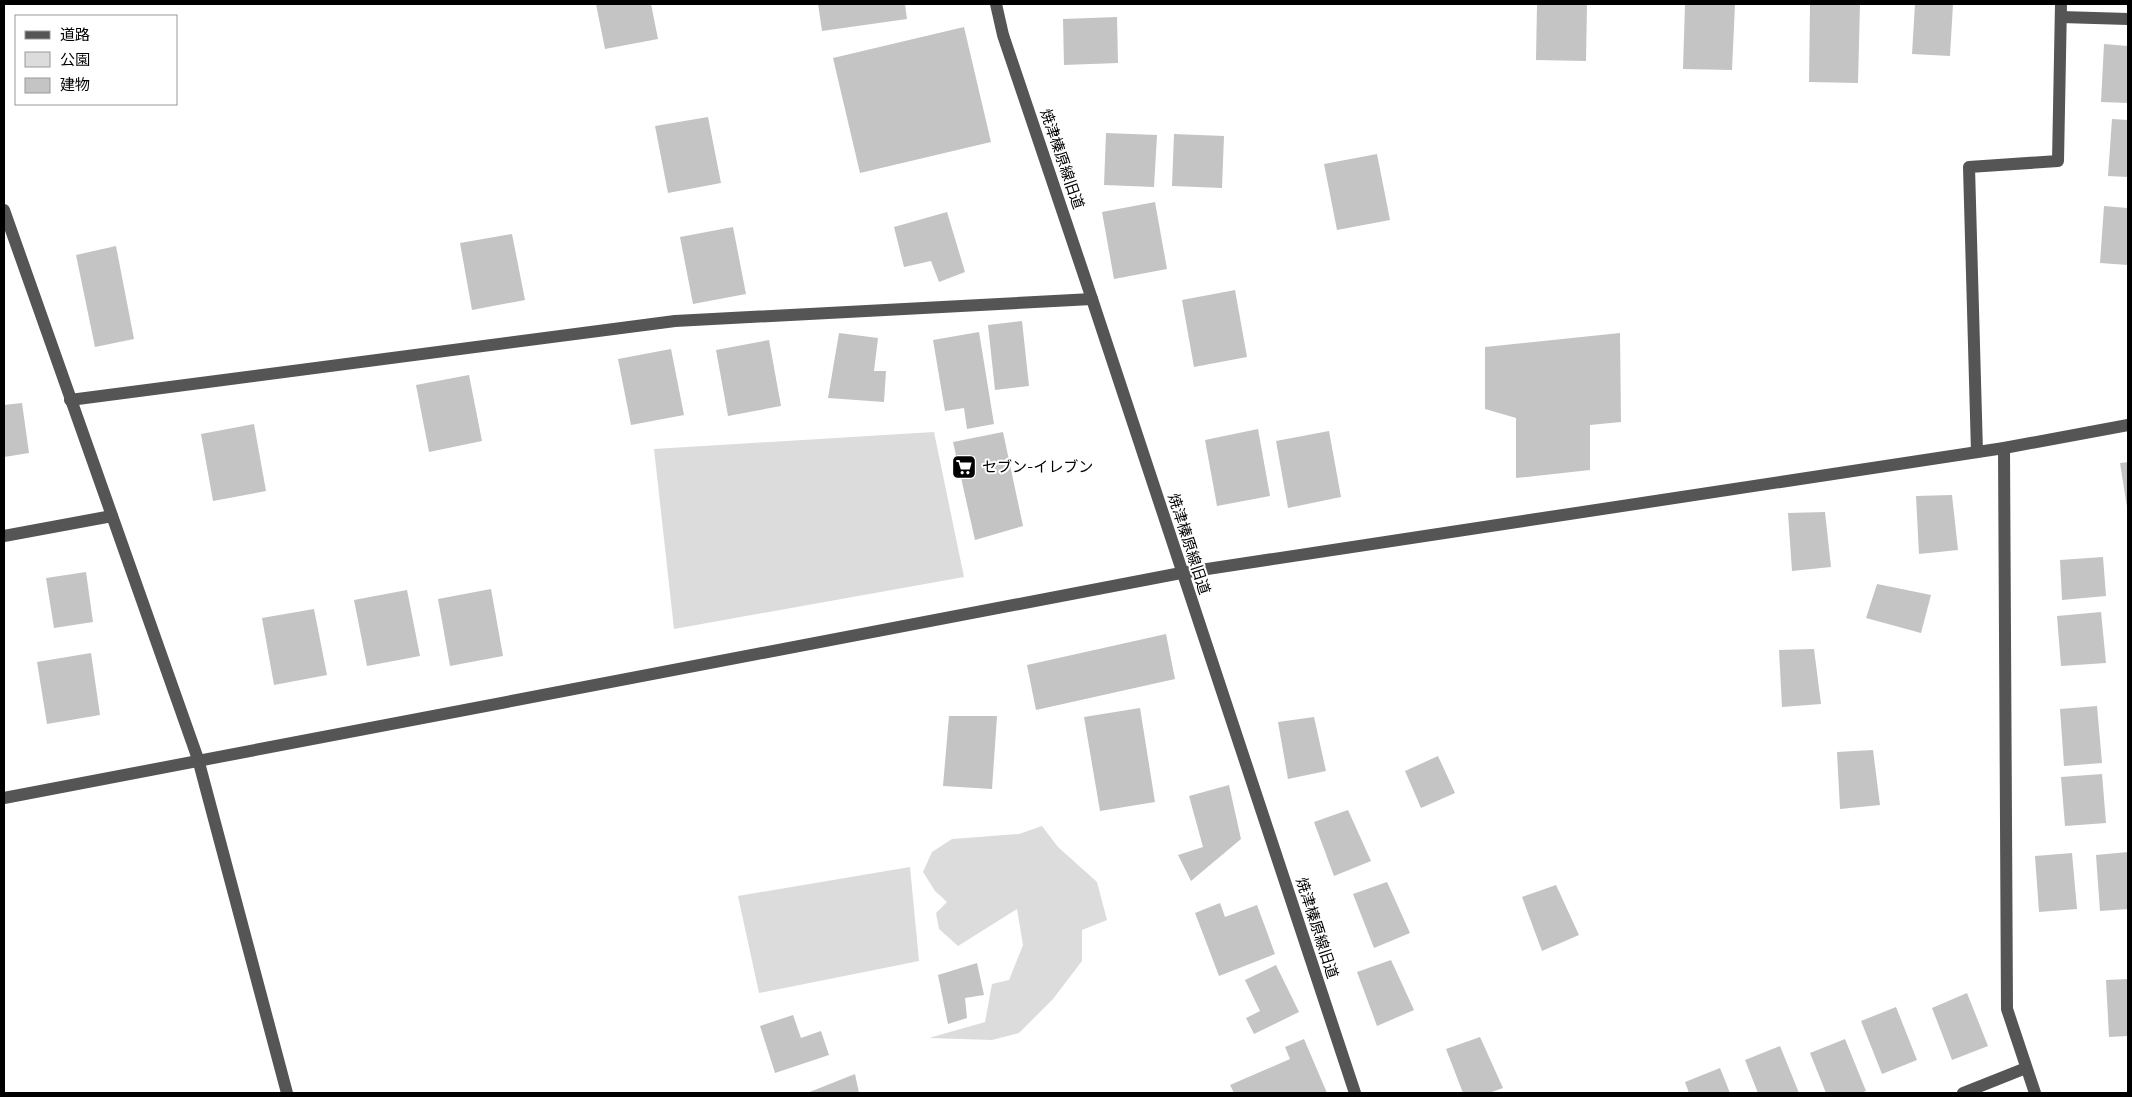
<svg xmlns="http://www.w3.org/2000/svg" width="2132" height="1097" font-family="Raleway,'Noto Sans JP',sans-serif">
<rect width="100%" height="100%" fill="#fff"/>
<g fill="#dcdcdc">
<path d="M 934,432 L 964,577 L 674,629 L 654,449 Z"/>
<path d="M 1042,826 L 1058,847 L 1097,882 L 1107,920 L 1082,930 L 1082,961 L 1053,999 L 1019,1033 L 992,1040 L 929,1038 L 985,1022 L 992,984 L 1009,980 L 1023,945 L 1017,909 L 958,946 L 939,929 L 936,913 L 947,902 L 935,891 L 923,872 L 932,852 L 952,839 L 1019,834 Z"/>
<path d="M 910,867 L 919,961 L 759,993 L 738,896 Z"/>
</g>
<g fill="#c4c4c4">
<path d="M 596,4 L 651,4 L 658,39 L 605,49 Z"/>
<path d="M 818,4 L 905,4 L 907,19 L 822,31 Z"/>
<path d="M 1537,4 L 1587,4 L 1586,61 L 1536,60 Z"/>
<path d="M 1685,4 L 1735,4 L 1732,70 L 1683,69 Z"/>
<path d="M 1810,4 L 1860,4 L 1858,83 L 1809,82 Z"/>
<path d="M 1915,4 L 1953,4 L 1950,56 L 1912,54 Z"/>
<path d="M 1117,17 L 1118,63 L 1064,65 L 1063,19 Z"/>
<path d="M 964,27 L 991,142 L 860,173 L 833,58 Z"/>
<path d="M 2104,44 L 2128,46 L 2128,103 L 2101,102 Z"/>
<path d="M 708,117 L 721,183 L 668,193 L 655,126 Z"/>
<path d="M 2112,119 L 2128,120 L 2128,177 L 2108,176 Z"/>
<path d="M 1106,133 L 1157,135 L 1154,187 L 1104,185 Z"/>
<path d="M 1174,134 L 1224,136 L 1222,188 L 1172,186 Z"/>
<path d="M 1377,154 L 1390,220 L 1337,230 L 1324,164 Z"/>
<path d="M 1155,202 L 1167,269 L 1114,279 L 1102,212 Z"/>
<path d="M 2104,206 L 2128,208 L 2128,265 L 2100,263 Z"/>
<path d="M 947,212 L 965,272 L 939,282 L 931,261 L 904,267 L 894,227 Z"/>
<path d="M 733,227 L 746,294 L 693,304 L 680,237 Z"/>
<path d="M 512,234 L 525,300 L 472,310 L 460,243 Z"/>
<path d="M 116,246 L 134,339 L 95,347 L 76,255 Z"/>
<path d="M 1235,290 L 1247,357 L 1194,367 L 1182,300 Z"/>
<path d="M 1022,321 L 1029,386 L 995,390 L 988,325 Z"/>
<path d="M 979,332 L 994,424 L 967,429 L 964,408 L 945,411 L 933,340 Z"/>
<path d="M 839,333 L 878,338 L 874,371 L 886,371 L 884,402 L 828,398 Z"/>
<path d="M 1620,333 L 1621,422 L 1590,425 L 1590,470 L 1516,478 L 1516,418 L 1485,409 L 1485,347 Z"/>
<path d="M 769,340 L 781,406 L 728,416 L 716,350 Z"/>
<path d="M 671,349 L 684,415 L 631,425 L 618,359 Z"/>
<path d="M 469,375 L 482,441 L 429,452 L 416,385 Z"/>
<path d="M 22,403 L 29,453 L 4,457 L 4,405 Z"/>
<path d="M 254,424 L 266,491 L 213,501 L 201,434 Z"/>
<path d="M 1258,429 L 1270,496 L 1217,506 L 1205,440 Z"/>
<path d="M 1329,431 L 1341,497 L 1288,508 L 1276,441 Z"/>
<path d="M 1003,432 L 1023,526 L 975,540 L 953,442 Z"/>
<path d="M 2128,462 L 2128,507 L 2127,507 L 2120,463 Z"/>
<path d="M 1952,495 L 1958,550 L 1919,554 L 1916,496 Z"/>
<path d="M 1825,512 L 1831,567 L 1792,571 L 1788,513 Z"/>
<path d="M 2103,557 L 2106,596 L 2062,600 L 2060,560 Z"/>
<path d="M 86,572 L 93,622 L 54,628 L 46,578 Z"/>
<path d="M 1877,584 L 1931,595 L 1921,633 L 1866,618 Z"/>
<path d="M 491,589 L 503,656 L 450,666 L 438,599 Z"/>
<path d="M 407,590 L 420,656 L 367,666 L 354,600 Z"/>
<path d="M 314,609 L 327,675 L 274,685 L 262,618 Z"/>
<path d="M 2101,612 L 2106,663 L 2061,666 L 2057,616 Z"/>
<path d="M 1166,634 L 1175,679 L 1036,710 L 1027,665 Z"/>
<path d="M 1814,649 L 1821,704 L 1782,707 L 1779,650 Z"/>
<path d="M 91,653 L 100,715 L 47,724 L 37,662 Z"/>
<path d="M 2097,706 L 2102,763 L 2064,766 L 2060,709 Z"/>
<path d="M 1140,708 L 1155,802 L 1100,811 L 1084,717 Z"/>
<path d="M 949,716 L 997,716 L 992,789 L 943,786 Z"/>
<path d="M 1314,717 L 1326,771 L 1288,779 L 1278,722 Z"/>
<path d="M 1873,750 L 1880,805 L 1840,809 L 1837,752 Z"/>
<path d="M 1438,756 L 1455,793 L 1421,808 L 1405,771 Z"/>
<path d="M 2102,774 L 2106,823 L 2065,826 L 2061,777 Z"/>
<path d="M 1229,785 L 1241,839 L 1191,881 L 1178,855 L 1203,847 L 1189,796 Z"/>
<path d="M 1348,810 L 1371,861 L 1334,876 L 1314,822 Z"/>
<path d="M 2128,852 L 2128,909 L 2100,911 L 2096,855 Z"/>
<path d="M 2072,853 L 2077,909 L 2039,912 L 2035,856 Z"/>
<path d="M 1387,882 L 1410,933 L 1374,948 L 1353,894 Z"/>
<path d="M 1556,885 L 1579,935 L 1542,951 L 1522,897 Z"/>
<path d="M 1220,903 L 1225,917 L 1257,905 L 1275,954 L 1219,976 L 1195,913 Z"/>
<path d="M 1391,960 L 1414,1010 L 1377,1026 L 1357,972 Z"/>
<path d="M 977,963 L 984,995 L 965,998 L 967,1018 L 948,1024 L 938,975 Z"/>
<path d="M 1276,965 L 1299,1012 L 1254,1034 L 1246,1018 L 1260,1011 L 1245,980 Z"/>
<path d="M 2128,979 L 2128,1036 L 2109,1037 L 2106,980 Z"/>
<path d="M 1967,993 L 1988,1046 L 1952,1060 L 1932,1008 Z"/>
<path d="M 1896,1007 L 1917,1060 L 1882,1074 L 1861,1021 Z"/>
<path d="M 793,1015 L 801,1038 L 821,1031 L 829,1055 L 775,1073 L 760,1026 Z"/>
<path d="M 1480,1037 L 1503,1088 L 1489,1093 L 1463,1093 L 1446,1049 Z"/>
<path d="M 1304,1039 L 1327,1093 L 1234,1093 L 1230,1085 L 1290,1059 L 1285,1047 Z"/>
<path d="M 1845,1039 L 1866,1091 L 1860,1093 L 1826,1093 L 1810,1053 Z"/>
<path d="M 1780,1046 L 1799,1093 L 1758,1093 L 1745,1060 Z"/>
<path d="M 1720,1068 L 1730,1093 L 1689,1093 L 1685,1082 Z"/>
<path d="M 855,1074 L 859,1093 L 807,1093 Z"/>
</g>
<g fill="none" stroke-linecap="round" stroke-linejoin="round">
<g stroke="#555" stroke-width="12">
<path d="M 996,4 L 1003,35 L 1092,299 L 1355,1093"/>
<path d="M 2061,17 L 2128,19"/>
<path d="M 4,210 L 198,759 L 287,1093"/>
<path d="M 70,400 L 675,321 L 1092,299"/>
<path d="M 2004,448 L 2007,1009 L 2035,1093"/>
<path d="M 1977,452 L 1969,167 L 2058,161 L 2061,4"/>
<path d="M 4,536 L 112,516"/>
<path d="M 4,798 L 1181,573 L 2004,448 L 2128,425"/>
<path d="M 1963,1093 L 2026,1068"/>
</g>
</g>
<defs>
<symbol id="supermarket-square" viewBox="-11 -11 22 22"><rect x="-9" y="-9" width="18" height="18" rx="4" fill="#000" stroke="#fff"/><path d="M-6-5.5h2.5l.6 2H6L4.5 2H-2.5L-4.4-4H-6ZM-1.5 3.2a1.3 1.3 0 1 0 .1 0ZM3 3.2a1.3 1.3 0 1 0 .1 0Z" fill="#fff"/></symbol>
</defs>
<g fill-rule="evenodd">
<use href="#supermarket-square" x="950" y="453" width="28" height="28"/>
</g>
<g text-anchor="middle" stroke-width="4" stroke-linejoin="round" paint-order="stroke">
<g font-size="15" fill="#000" stroke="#fff">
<text transform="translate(1062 159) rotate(71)" y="5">焼津榛原線旧道</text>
<text transform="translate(1189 544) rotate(72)" y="5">焼津榛原線旧道</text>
<text transform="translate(1317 928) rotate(72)" y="5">焼津榛原線旧道</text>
</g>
<g font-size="15" fill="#000" stroke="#fff" text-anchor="start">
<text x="982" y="472">セブン-イレブン</text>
</g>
</g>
<rect width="2132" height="1097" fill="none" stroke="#000000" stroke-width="10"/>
<rect x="15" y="15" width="162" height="90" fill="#ffffff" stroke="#999999"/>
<rect x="25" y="31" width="25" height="8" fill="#555555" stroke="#999999"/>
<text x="60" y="40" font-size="15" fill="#000000">道路</text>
<rect x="25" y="52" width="25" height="15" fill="#dcdcdc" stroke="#999999"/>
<text x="60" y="65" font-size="15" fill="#000000">公園</text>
<rect x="25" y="78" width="25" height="15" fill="#c4c4c4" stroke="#999999"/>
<text x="60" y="90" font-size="15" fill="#000000">建物</text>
</svg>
